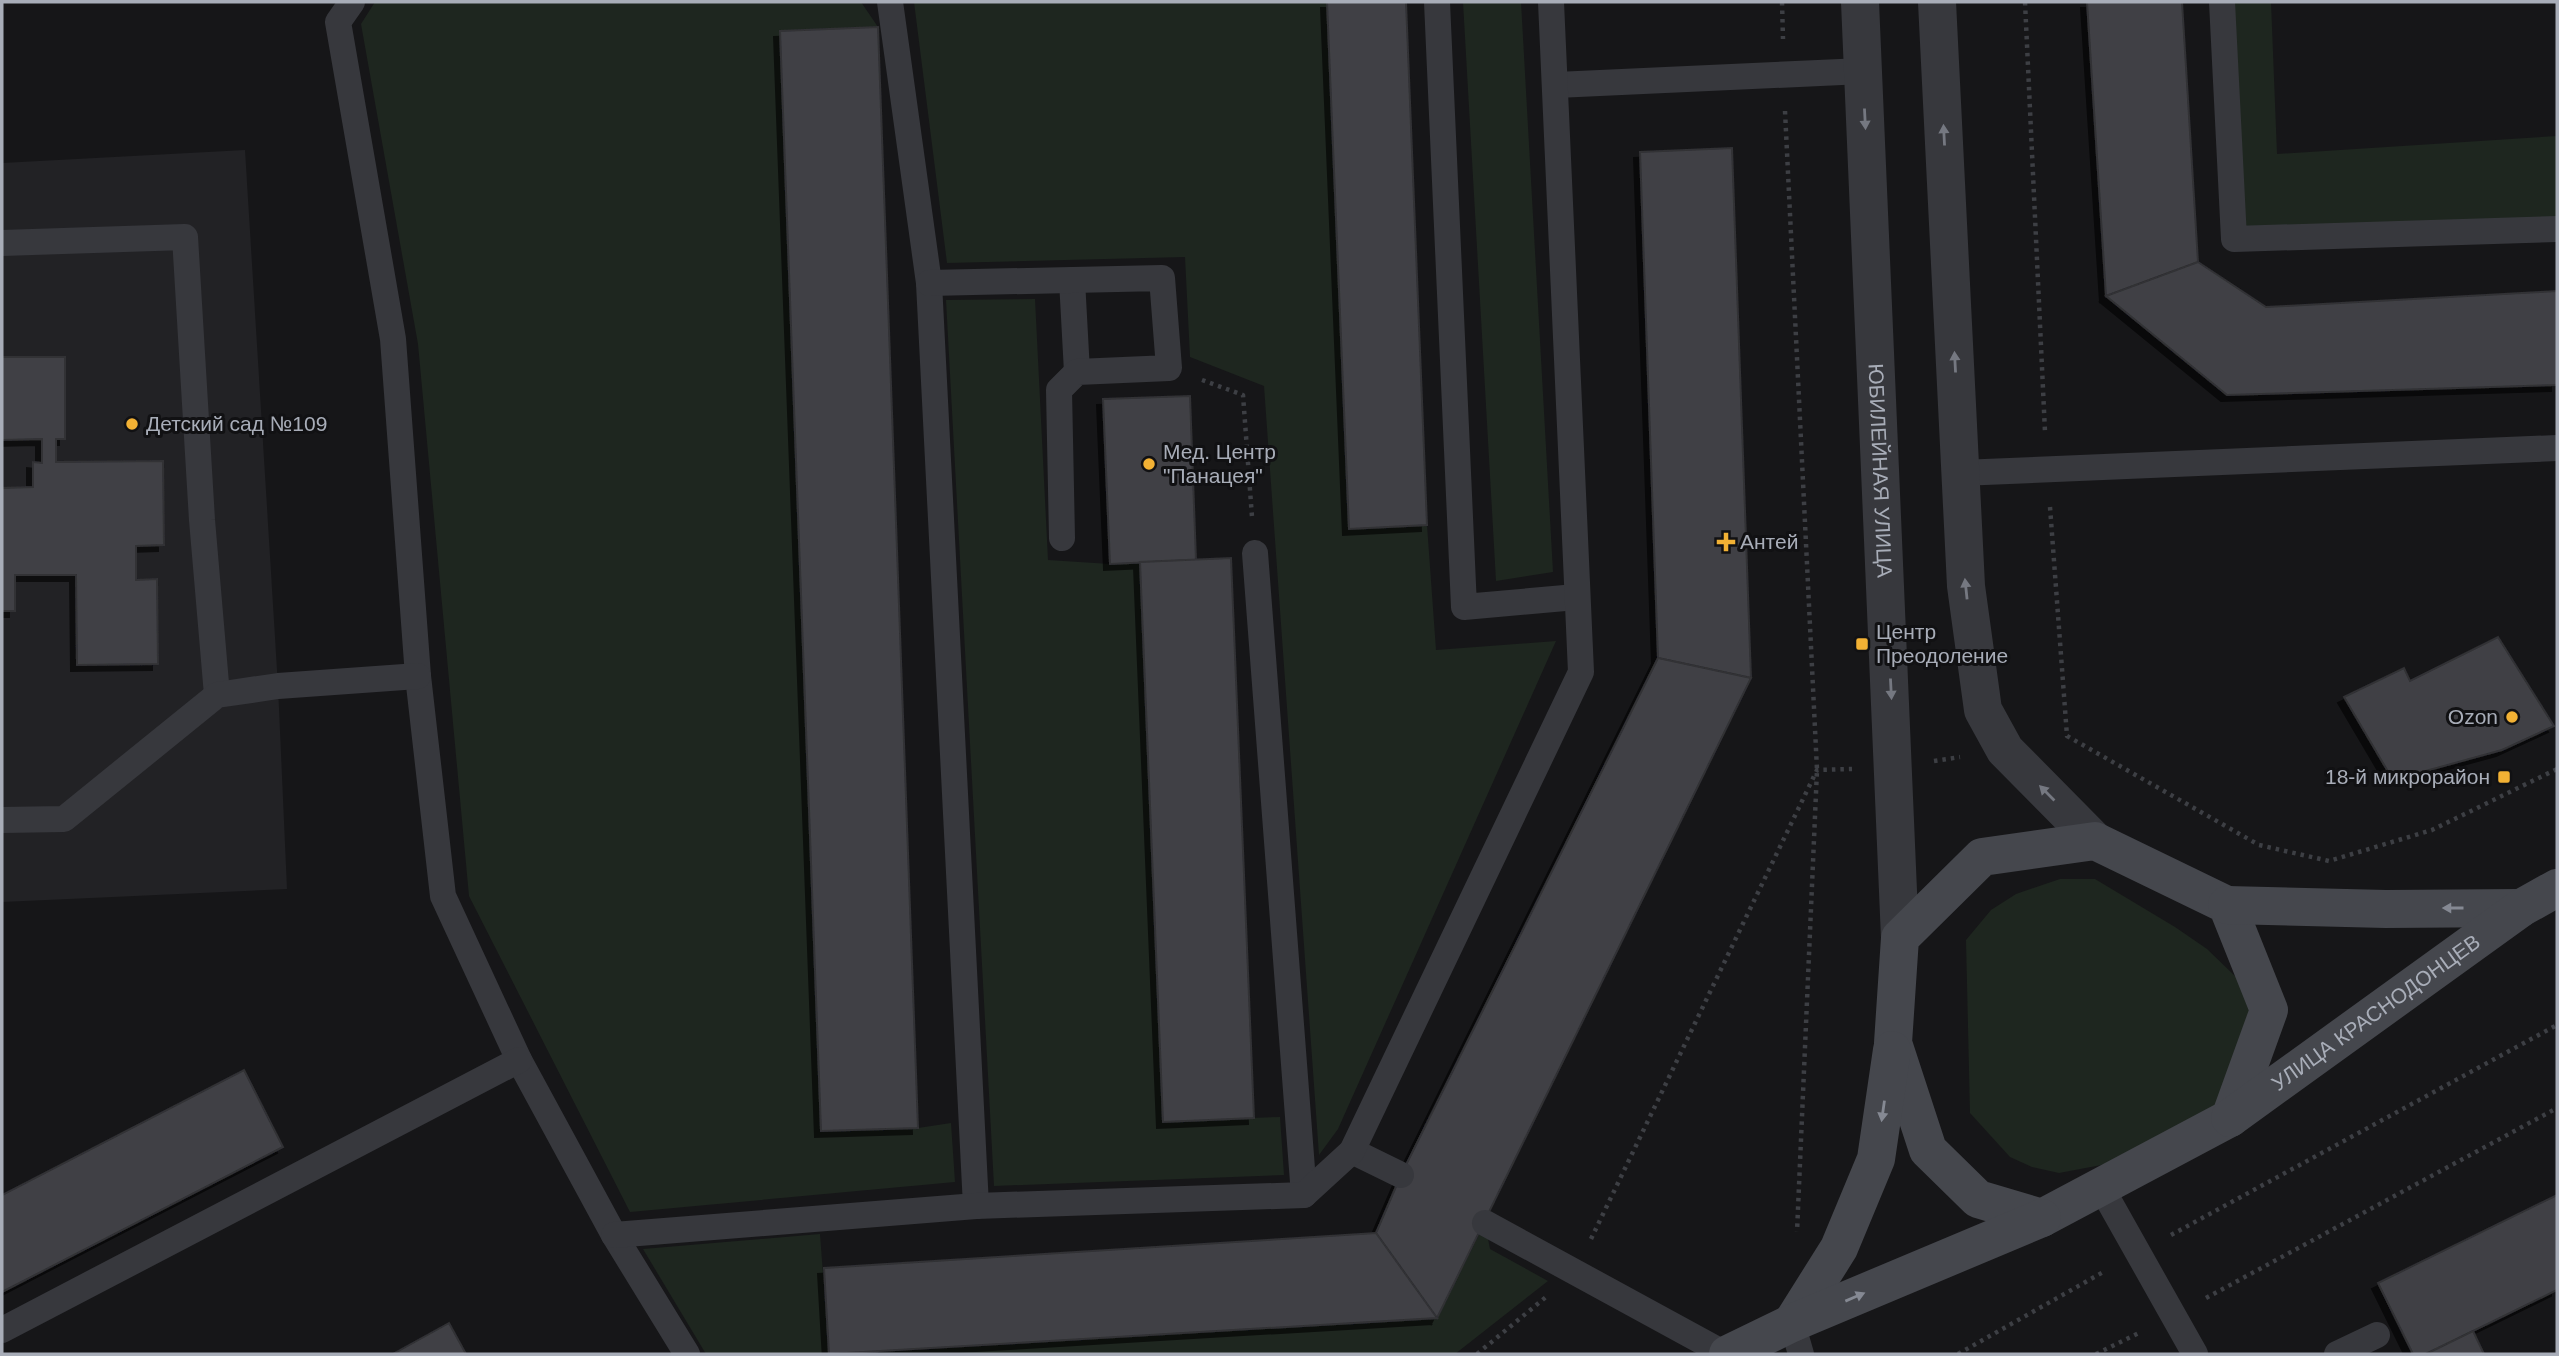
<svg xmlns="http://www.w3.org/2000/svg" width="2559" height="1356" font-family="Helvetica,sans-serif">
<defs>
<filter id="shadow"><feDropShadow dx="-6" dy="6" stdDeviation="0" flood-color="#0009"/></filter>
</defs>
<rect width="100%" height="100%" fill="#161618"/>
<path fill="#222225" d="M 245,150 L 278,686 L 287,889 L 2,902 L 2,163 Z"/>
<g fill="#1e261f">
<path d="M 375,2 L 861,2 L 878,27 L 780,31 L 821,1131 L 918,1128 L 951,1123 L 955,1182 L 630,1212 L 469,896 L 418,344 L 361,24 Z"/>
<path d="M 914,2 L 1327,2 L 1349,528 L 1427,525 L 1436,650 L 1556,641 L 1338,1129 L 1319,1155 L 1264,386 L 1190,357 L 1185,257 L 947,263 Z"/>
<path d="M 1463,2 L 1521,2 L 1553,572 L 1496,581 Z"/>
<path d="M 2222,2 L 2271,2 L 2277,154 L 2557,136 L 2557,229 L 2234,239 Z"/>
<path d="M 1035,299 L 1048,560 L 1110,564 L 1140,562 L 1163,1121 L 1280,1117 L 1284,1175 L 994,1186 L 946,300 Z"/>
<path d="M 2060,879 L 2095,879 L 2175,927 L 2207,949 L 2236,977 L 2251,1005 L 2216,1106 L 2112,1163 L 2059,1173 L 2032,1167 L 2010,1157 L 1970,1113 L 1966,940 L 1991,910 L 2016,894 Z"/>
<path d="M 1485,1223 L 1490,1249 L 1548,1281 L 1455,1354 L 856,1354 L 1437,1318 Z"/>
<path d="M 820,1234 L 829,1354 L 706,1354 L 643,1249 Z"/>
</g>
<g fill="#404145" stroke="#303034" stroke-width="2" filter="url(#shadow)">
<path d="M 1327,2 L 1406,2 L 1427,525 L 1349,529 Z"/>
<path d="M 2087,2 L 2182,2 L 2198,262 L 2106,296 Z"/>
<path d="M 878,27 L 918,1128 L 821,1131 L 780,31 Z"/>
<path d="M 1732,148 L 1751,678 L 1658,658 L 1640,152 Z"/>
<path d="M 2198,262 L 2266,307 L 2557,291 L 2557,385 L 2227,395 L 2106,296 Z"/>
<path d="M 2,357 L 65,357 L 65,439 L 56,439 L 56,462 L 163,461 L 164,545 L 136,546 L 136,580 L 157,579 L 158,664 L 77,665 L 76,575 L 15,575 L 15,611 L 2,611 L 2,488 L 33,487 L 33,462 L 42,463 L 42,439 L 2,440 Z"/>
<path d="M 1190,396 L 1196,560 L 1110,564 L 1103,399 Z"/>
<path d="M 1231,558 L 1254,1118 L 1163,1122 L 1140,562 Z"/>
<path d="M 2498,637 L 2554,726 L 2502,750 L 2393,780 L 2344,697 L 2404,668 L 2410,681 Z"/>
<path d="M 1658,658 L 1751,678 L 1437,1318 L 1376,1233 L 1401,1175 Z"/>
<path d="M 244,1070 L 283,1147 L 2,1292 L 2,1195 Z"/>
<path d="M 2557,1195 L 2557,1290 L 2426,1354 L 2413,1354 L 2378,1283 Z"/>
<path d="M 1376,1233 L 1437,1318 L 829,1354 L 824,1268 Z"/>
<path d="M 449,1323 L 466,1354 L 393,1354 Z"/>
<path d="M 2473,1331 L 2484,1354 L 2426,1354 Z"/>
</g>
<g fill="none" stroke-linecap="round" stroke-linejoin="round">
<g stroke="#3d3f44" stroke-width="4.5" stroke-dasharray="3.5 5" stroke-linecap="butt">
<path d="M 1782,2 L 1783,39"/>
<path d="M 2025,2 L 2045,432"/>
<path d="M 1785,111 L 1817,770 L 1797,1232"/>
<path d="M 1202,380 L 1243,395 L 1252,517"/>
<path d="M 2050,507 L 2067,736 L 2259,845 L 2329,861 L 2432,830 L 2557,769"/>
<path d="M 1934,761 L 1960,757"/>
<path d="M 2171,1235 L 2557,1025"/>
<path d="M 1591,1239 L 1817,770 L 1852,769"/>
<path d="M 2206,1298 L 2557,1108"/>
<path d="M 1477,1354 L 1546,1297"/>
<path d="M 1958,1354 L 2105,1271"/>
<path d="M 2096,1354 L 2139,1333"/>
</g>
<g stroke="#37383d" stroke-width="26">
<path d="M 352,2 L 338,22 L 393,339 L 418,676 L 443,896 L 519,1060 L 614,1235 L 687,1354"/>
<path d="M 890,2 L 929,283 L 976,1206"/>
<path d="M 1437,2 L 1464,607 L 1576,597"/>
<path d="M 2222,2 L 2234,239 L 2557,229"/>
<path d="M 1556,85 L 1863,71"/>
<path d="M 2,243 L 185,237 L 202,520 L 217,695"/>
<path d="M 1072,280 L 1077,372"/>
<path d="M 929,283 L 1162,278 L 1169,368 L 1077,372 L 1059,390 L 1062,538"/>
<path d="M 1960,473 L 2557,448"/>
<path d="M 1255,553 L 1304,1195"/>
<path d="M 2,820 L 64,819 L 217,695 L 278,686 L 418,676"/>
<path d="M 1352,1151 L 1401,1175"/>
<path d="M 2101,1187 L 2195,1354"/>
<path d="M 1485,1223 L 1725,1354"/>
<path d="M 614,1235 L 976,1206 L 1304,1195 L 1352,1151 L 1581,672 L 1551,2"/>
<path d="M 1792,1323 L 1801,1354"/>
<path d="M 2,1330 L 519,1060"/>
<path d="M 2337,1354 L 2377,1335"/>
</g>
<g stroke="#37383d" stroke-width="38">
<path id="s1" d="M 1860,2 L 1900,938"/>
<path d="M 1937,2 L 1966,586 L 1983,710 L 2005,750 L 2095,841"/>
</g>
<g stroke="#45474d" stroke-width="38">
<path d="M 2095,841 L 2227,905 L 2269,1010 L 2230,1118 L 2042,1218 L 1978,1199 L 1928,1150 L 1893,1043 L 1900,938 L 1982,857 Z"/>
<path d="M 2227,905 L 2386,909 L 2521,908"/>
<path id="s2" d="M 2230,1118 L 2521,908 L 2557,888"/>
<path d="M 1792,1323 L 1839,1248 L 1876,1159 L 1892,1050"/>
<path d="M 1728,1354 L 1792,1323 L 2042,1218"/>
</g>
</g>
<defs><path id="oneway-solid" d="M-6-.8H1V-3.2L6.5 0L1 3.2V.8H-6Z" transform="scale(1.75)"/></defs>
<g fill="#757881">
<use href="#oneway-solid" transform="translate(1865 119) rotate(87)"/>
<use href="#oneway-solid" transform="translate(1944 135) rotate(-93)"/>
<use href="#oneway-solid" transform="translate(1955 362) rotate(-93)"/>
<use href="#oneway-solid" transform="translate(1966 589) rotate(-96)"/>
<use href="#oneway-solid" transform="translate(1891 689) rotate(87)"/>
<use href="#oneway-solid" transform="translate(2047 793) rotate(-135)"/>
</g>
<g fill="#858993">
<use href="#oneway-solid" transform="translate(2453 908) rotate(180)"/>
<use href="#oneway-solid" transform="translate(1883 1111) rotate(98)"/>
<use href="#oneway-solid" transform="translate(1855 1297) rotate(-23)"/>
</g>
<g fill="#f2b134" stroke="#111113" stroke-width="2.5">
<circle cx="132" cy="424" r="7"/>
<circle cx="1149" cy="464" r="7"/>
<path d="M1722.5 531.5h7v7h7v7h-7v7h-7v-7h-7v-7h7z"/>
<rect x="1855" y="637" width="14" height="14" rx="3.5"/>
<circle cx="2512" cy="717" r="7"/>
<rect x="2497" y="770" width="14" height="14" rx="3.5"/>
</g>
<g text-anchor="middle" stroke-width="6" stroke-linejoin="round" paint-order="stroke">
<g font-size="21" fill="#a8adb8" stroke="#111113" text-anchor="start">
<text x="146" y="431">Детский сад №109</text>
<text x="1163" y="459">Мед. Центр<tspan x="1163" dy="24">"Панацея"</tspan></text>
<text x="1740" y="549">Антей</text>
<text x="1876" y="639">Центр<tspan x="1876" dy="24">Преодоление</tspan></text>
<text x="2498" y="724" text-anchor="end">Ozon</text>
<text x="2490" y="784" text-anchor="end">18-й микрорайон</text>
</g>
<g font-size="21" fill="#a8adb8" stroke="#111113">
<text dy="7" stroke="none"><textPath href="#s1" startOffset="469">ЮБИЛЕЙНАЯ УЛИЦА</textPath></text>
<text dy="7" stroke="none"><textPath href="#s2" startOffset="180">УЛИЦА КРАСНОДОНЦЕВ</textPath></text>
</g>
</g>
<rect width="2559" height="1356" fill="none" stroke="#a8adb8" stroke-width="7"/>
</svg>
